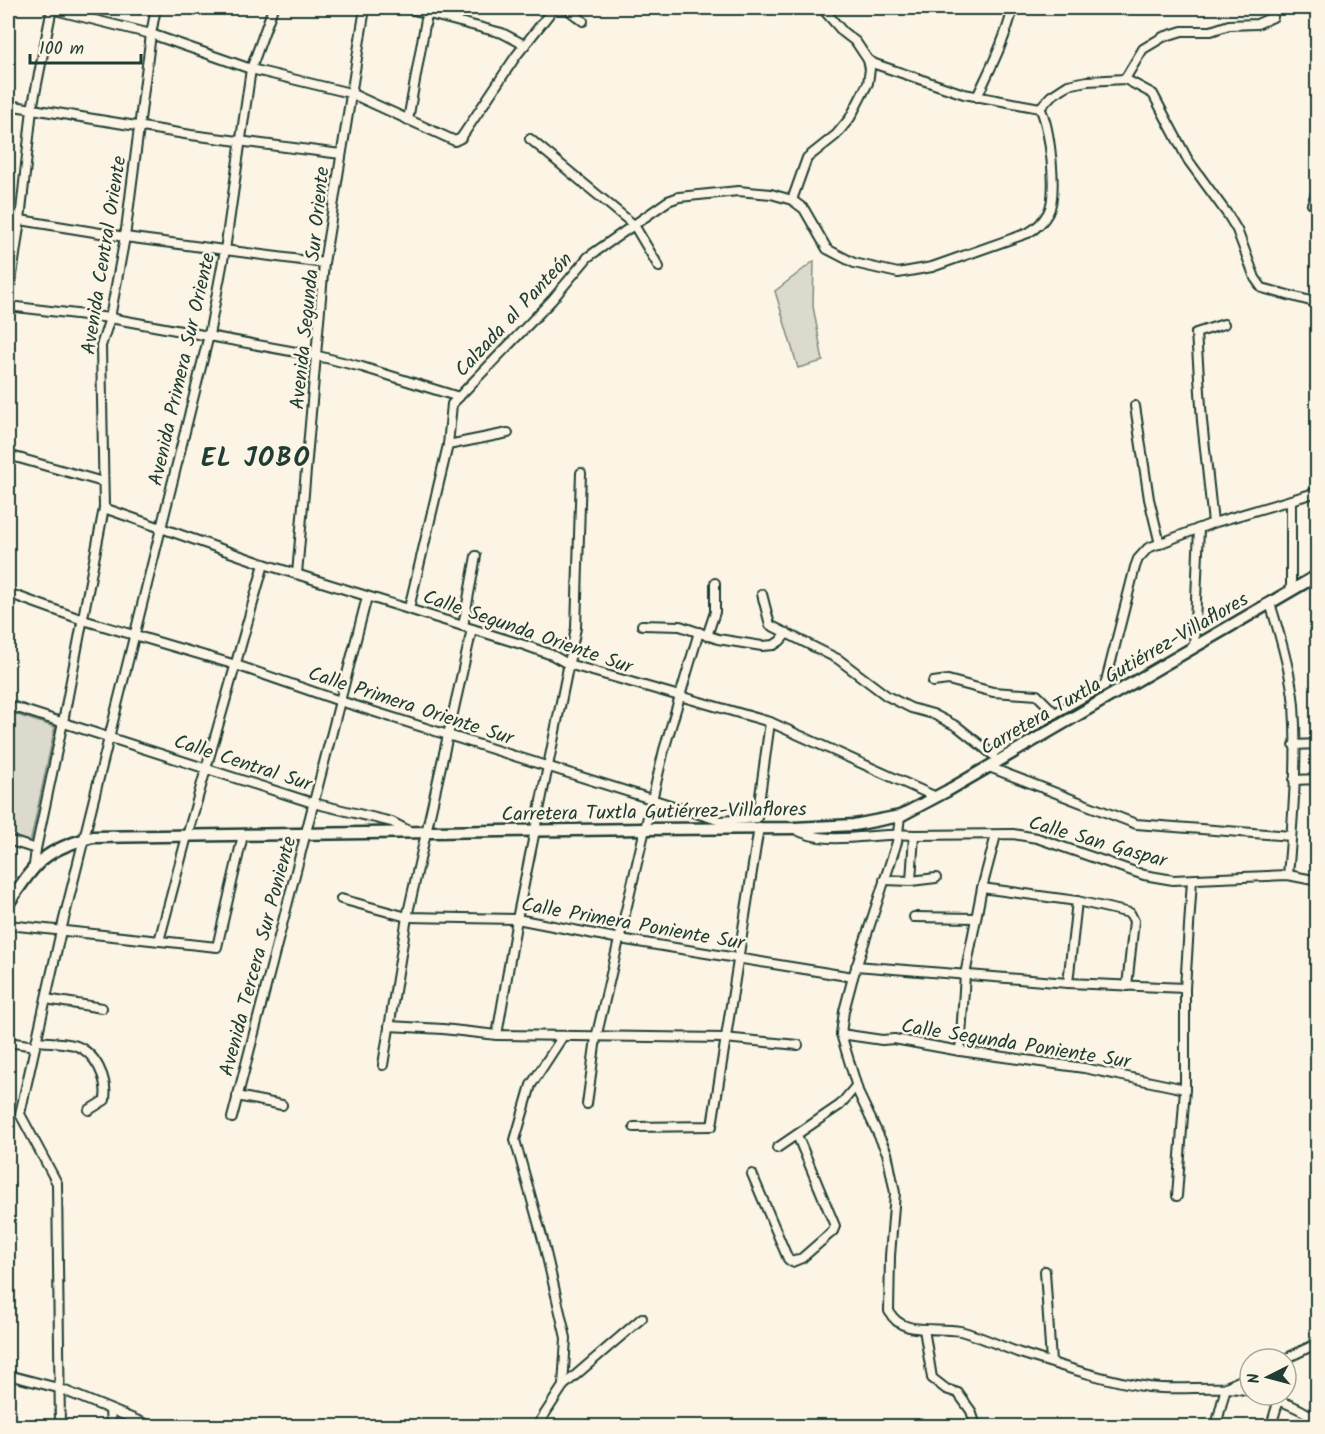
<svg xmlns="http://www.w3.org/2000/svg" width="1325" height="1434" font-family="Kalam,sans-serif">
<rect width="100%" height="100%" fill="#fcf5e5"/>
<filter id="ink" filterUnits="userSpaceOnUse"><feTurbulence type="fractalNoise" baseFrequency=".0167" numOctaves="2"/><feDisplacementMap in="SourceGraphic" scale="12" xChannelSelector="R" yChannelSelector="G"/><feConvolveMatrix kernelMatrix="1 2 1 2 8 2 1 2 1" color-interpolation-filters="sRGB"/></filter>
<g filter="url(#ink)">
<g fill="#dcdacc" stroke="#7e8c80" stroke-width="1.5">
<path d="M 814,261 L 813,306 L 823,361 L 798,368 L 775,291 Z"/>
<path d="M 8,712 L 55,727 L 30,844 L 8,836 Z"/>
</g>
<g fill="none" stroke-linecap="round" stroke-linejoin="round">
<defs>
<g id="minor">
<path d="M 47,8 L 151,34 L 251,69 L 350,93 L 455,141 L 461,138 L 516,56 L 554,8"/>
<path d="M 406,8 L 502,33 L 525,45"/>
<path d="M 566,8 L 583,21"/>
<path d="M 868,60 L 875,64 L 964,94 L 1040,108"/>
<path d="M 1125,79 L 1143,49 L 1163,37 L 1182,31 L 1211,31 L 1229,25 L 1257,24 L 1273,17"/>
<path d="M 977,97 C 991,67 1005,40 1013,8"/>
<path d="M 8,105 L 191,135 L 341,154"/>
<path d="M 1040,108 L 1051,96 L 1068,85 L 1087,81 L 1125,79 L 1153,94 L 1188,160 L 1228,215 L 1237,230 L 1255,278 L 1262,288 L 1318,303"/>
<path d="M 408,120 L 428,8"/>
<path d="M 530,139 L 634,225 L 659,267"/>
<path d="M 1318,188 L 1312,204 L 1318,208"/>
<path d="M 792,200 L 807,158 L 836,135 L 850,118 L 868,83 L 870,69 L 868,60 L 856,42 L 843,32 L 822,8"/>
<path d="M 8,218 L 125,237 L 324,263"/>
<path d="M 8,303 L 20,220 L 32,109 L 52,8"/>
<path d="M 8,306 L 110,318 L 318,356 L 362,367 L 459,397"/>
<path d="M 1135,406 L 1149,499 L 1160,544"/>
<path d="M 448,445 L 508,433"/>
<path d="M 8,455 L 103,482"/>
<path d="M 1291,500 L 1291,591"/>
<path d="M 104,508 L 264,564 L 527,646 L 552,655 L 568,664 L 770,722 L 936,797"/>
<path d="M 1213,523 L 1202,421 L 1196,333 L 1224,324"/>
<path d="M 297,574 L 324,263 L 365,8"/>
<path d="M 8,593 L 83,620 L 236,665 L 340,701 L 721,821 L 724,828"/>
<path d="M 762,594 L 770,625 L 838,659 L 887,696 L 911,708 L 933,714 L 958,727 L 993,755"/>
<path d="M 1270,603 C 1280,635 1291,672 1294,705 C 1298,761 1293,819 1288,875"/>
<path d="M 409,608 L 448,445 L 452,404 L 552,300 L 588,257 L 668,201 L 679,197 L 738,191 L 771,194 L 792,200 L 804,209 L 827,249 L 854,263 L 898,273 L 932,267 L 1028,233 C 1037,228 1043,222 1048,213 C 1058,195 1050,126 1040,108"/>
<path d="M 642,625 L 680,626 L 718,639 L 762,646 L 774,645 L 780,641 L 787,633"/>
<path d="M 463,626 L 476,556"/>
<path d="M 707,636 L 715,612 L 715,583"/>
<path d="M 1194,647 L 1199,528"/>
<path d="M 933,682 L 948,680 L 993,692 L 1037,695 L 1055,713"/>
<path d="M 8,705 L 313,803 L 392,822 L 411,832"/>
<path d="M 1294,745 L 1318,744"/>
<path d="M 992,753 L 1055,713 L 1105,685 L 1135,567 L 1138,559 L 1148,548 L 1213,523 L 1318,492"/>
<path d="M 989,767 L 1136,824 L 1291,836"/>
<path d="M 1294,780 L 1318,779"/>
<path d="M 900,816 L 897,842 L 853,977 L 844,1011 L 841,1034 L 859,1094 L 887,1153 L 895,1193 L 890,1256 L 889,1311 C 901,1337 937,1326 960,1331 C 980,1336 1000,1346 1020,1353 C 1061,1366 1107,1381 1149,1387 C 1183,1391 1217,1384 1250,1391"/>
<path d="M 721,821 L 757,818 L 770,722"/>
<path d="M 795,829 C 826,848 878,831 914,835 L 1013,834 L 1037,838 L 1144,875 L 1173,880 L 1288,875 L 1318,881"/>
<path d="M 8,840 L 36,849"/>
<path d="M 34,865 L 36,849 L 63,722 L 104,508 L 101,346 L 110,318 L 125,237 L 151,34 L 156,8"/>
<path d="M 884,880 L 911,881 L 936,878"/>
<path d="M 911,881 L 914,835"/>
<path d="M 982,888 L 1077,901 L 1130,913 L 1134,921 L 1127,986"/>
<path d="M 341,899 L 407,917 L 517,919 L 620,939 L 853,977"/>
<path d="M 914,917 L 976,918"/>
<path d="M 8,925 L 217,947 L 243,835"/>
<path d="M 159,941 L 187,836 L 264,564"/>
<path d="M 856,966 L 1068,983 L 1185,988"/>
<path d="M 1068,983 L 1077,901"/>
<path d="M 46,999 L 102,1008"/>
<path d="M 389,1026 L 443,1029 L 497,1035 L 724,1038 L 798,1045"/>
<path d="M 841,1034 L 882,1040 L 894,1039 L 960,1051 L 1084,1068 L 1185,1089"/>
<path d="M 497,1035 L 517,919 L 576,628 L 581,473"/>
<path d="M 563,1036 L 531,1085 L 515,1140 L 543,1240 L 566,1338 L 563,1386"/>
<path d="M 36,1041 C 48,1042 63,1042 74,1045 C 96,1052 108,1079 105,1100 L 89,1110"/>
<path d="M 8,1042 L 35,1046"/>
<path d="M 960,1051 L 965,975 L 982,888 L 996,835"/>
<path d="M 383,1065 L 407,917 L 472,629"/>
<path d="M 237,1096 L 282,1105"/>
<path d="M 587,1104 L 596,1038 L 645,829 L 664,750 L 699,632"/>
<path d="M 232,1118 L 367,597"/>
<path d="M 634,1127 L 712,1126 L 759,827"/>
<path d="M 777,1148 L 840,1105 L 856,1086"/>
<path d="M 752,1174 L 788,1259 L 792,1262 L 802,1258 L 833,1231 L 835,1226 L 797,1135"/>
<path d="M 1177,1196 L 1185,1089 L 1185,988 L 1192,880"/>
<path d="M 1045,1271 L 1051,1362"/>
<path d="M 924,1329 L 932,1378 L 946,1389 L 958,1393 L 971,1411 L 976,1426"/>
<path d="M 1285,1359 L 1318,1343"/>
<path d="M 8,1375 L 58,1388 L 151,1426"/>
<path d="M 1262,1395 C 1281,1401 1303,1408 1318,1422"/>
<path d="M 110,1410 L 111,1426"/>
<path d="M 60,1426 L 57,1183 L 20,1114 L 61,931 L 209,335 L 225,250 L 251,69 L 273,8"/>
<path d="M 537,1426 L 563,1386 L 642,1318"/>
<path d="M 1216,1426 L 1226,1387 L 1250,1376"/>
<path d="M 1271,1426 L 1279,1399"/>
</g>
<path id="major" d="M 8,904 C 36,863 42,850 93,837 L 645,829 L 794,828 L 854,825 L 900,816 L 947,791 L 1318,575"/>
</defs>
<use href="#minor" stroke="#1f3d34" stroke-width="12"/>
<use href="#major" stroke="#1f3d34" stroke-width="15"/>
<use href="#minor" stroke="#fcf5e5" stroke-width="8"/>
<use href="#major" stroke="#fcf5e5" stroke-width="10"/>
</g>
</g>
<g text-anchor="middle" stroke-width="5" stroke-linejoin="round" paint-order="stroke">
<g font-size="20" fill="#1f3d34" stroke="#fcf5e5">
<text transform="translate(103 255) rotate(-81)" y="7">Avenida Central Oriente</text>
<text transform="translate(309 288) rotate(-84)" y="7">Avenida Segunda Sur Oriente</text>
<text transform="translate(513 314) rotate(-47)" y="7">Calzada al Panteón</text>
<text transform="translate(181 369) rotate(-77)" y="7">Avenida Primera Sur Oriente</text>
<text transform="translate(528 631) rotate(19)" y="7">Calle Segunda Oriente Sur</text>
<text transform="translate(1114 673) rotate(-30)" y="7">Carretera Tuxtla Gutiérrez-Villaflores</text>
<text transform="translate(411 705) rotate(18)" y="7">Calle Primera Oriente Sur</text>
<text transform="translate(243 762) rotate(18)" y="7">Calle Central Sur</text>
<text transform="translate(654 811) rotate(-1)" y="7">Carretera Tuxtla Gutiérrez-Villaflores</text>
<text transform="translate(1098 841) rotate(16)" y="7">Calle San Gaspar</text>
<text transform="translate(633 923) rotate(10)" y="7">Calle Primera Poniente Sur</text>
<text transform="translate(257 956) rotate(-75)" y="7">Avenida Tercera Sur Poniente</text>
<text transform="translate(1016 1043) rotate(9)" y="7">Calle Segunda Poniente Sur</text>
</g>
<g font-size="26" font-weight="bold" letter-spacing="1.5" fill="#1f3d34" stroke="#fcf5e5">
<text x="256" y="466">EL JOBO</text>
</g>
</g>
<rect width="1325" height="1434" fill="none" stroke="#fcf5e5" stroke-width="30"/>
<rect x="15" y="15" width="1295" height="1404" fill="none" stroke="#1f3d34" stroke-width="2" filter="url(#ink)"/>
<g transform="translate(1268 1377) rotate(264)"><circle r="28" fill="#fcf5e5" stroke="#a4ab9e" stroke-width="1.5"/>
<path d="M0-4.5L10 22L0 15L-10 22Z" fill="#1f3d34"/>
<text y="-9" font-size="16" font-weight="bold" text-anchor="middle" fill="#1f3d34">N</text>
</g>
<path d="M30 54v9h111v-9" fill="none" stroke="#1f3d34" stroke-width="3"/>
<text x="39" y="54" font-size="18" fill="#1f3d34" stroke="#fcf5e5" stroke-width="4.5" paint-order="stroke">100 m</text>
</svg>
